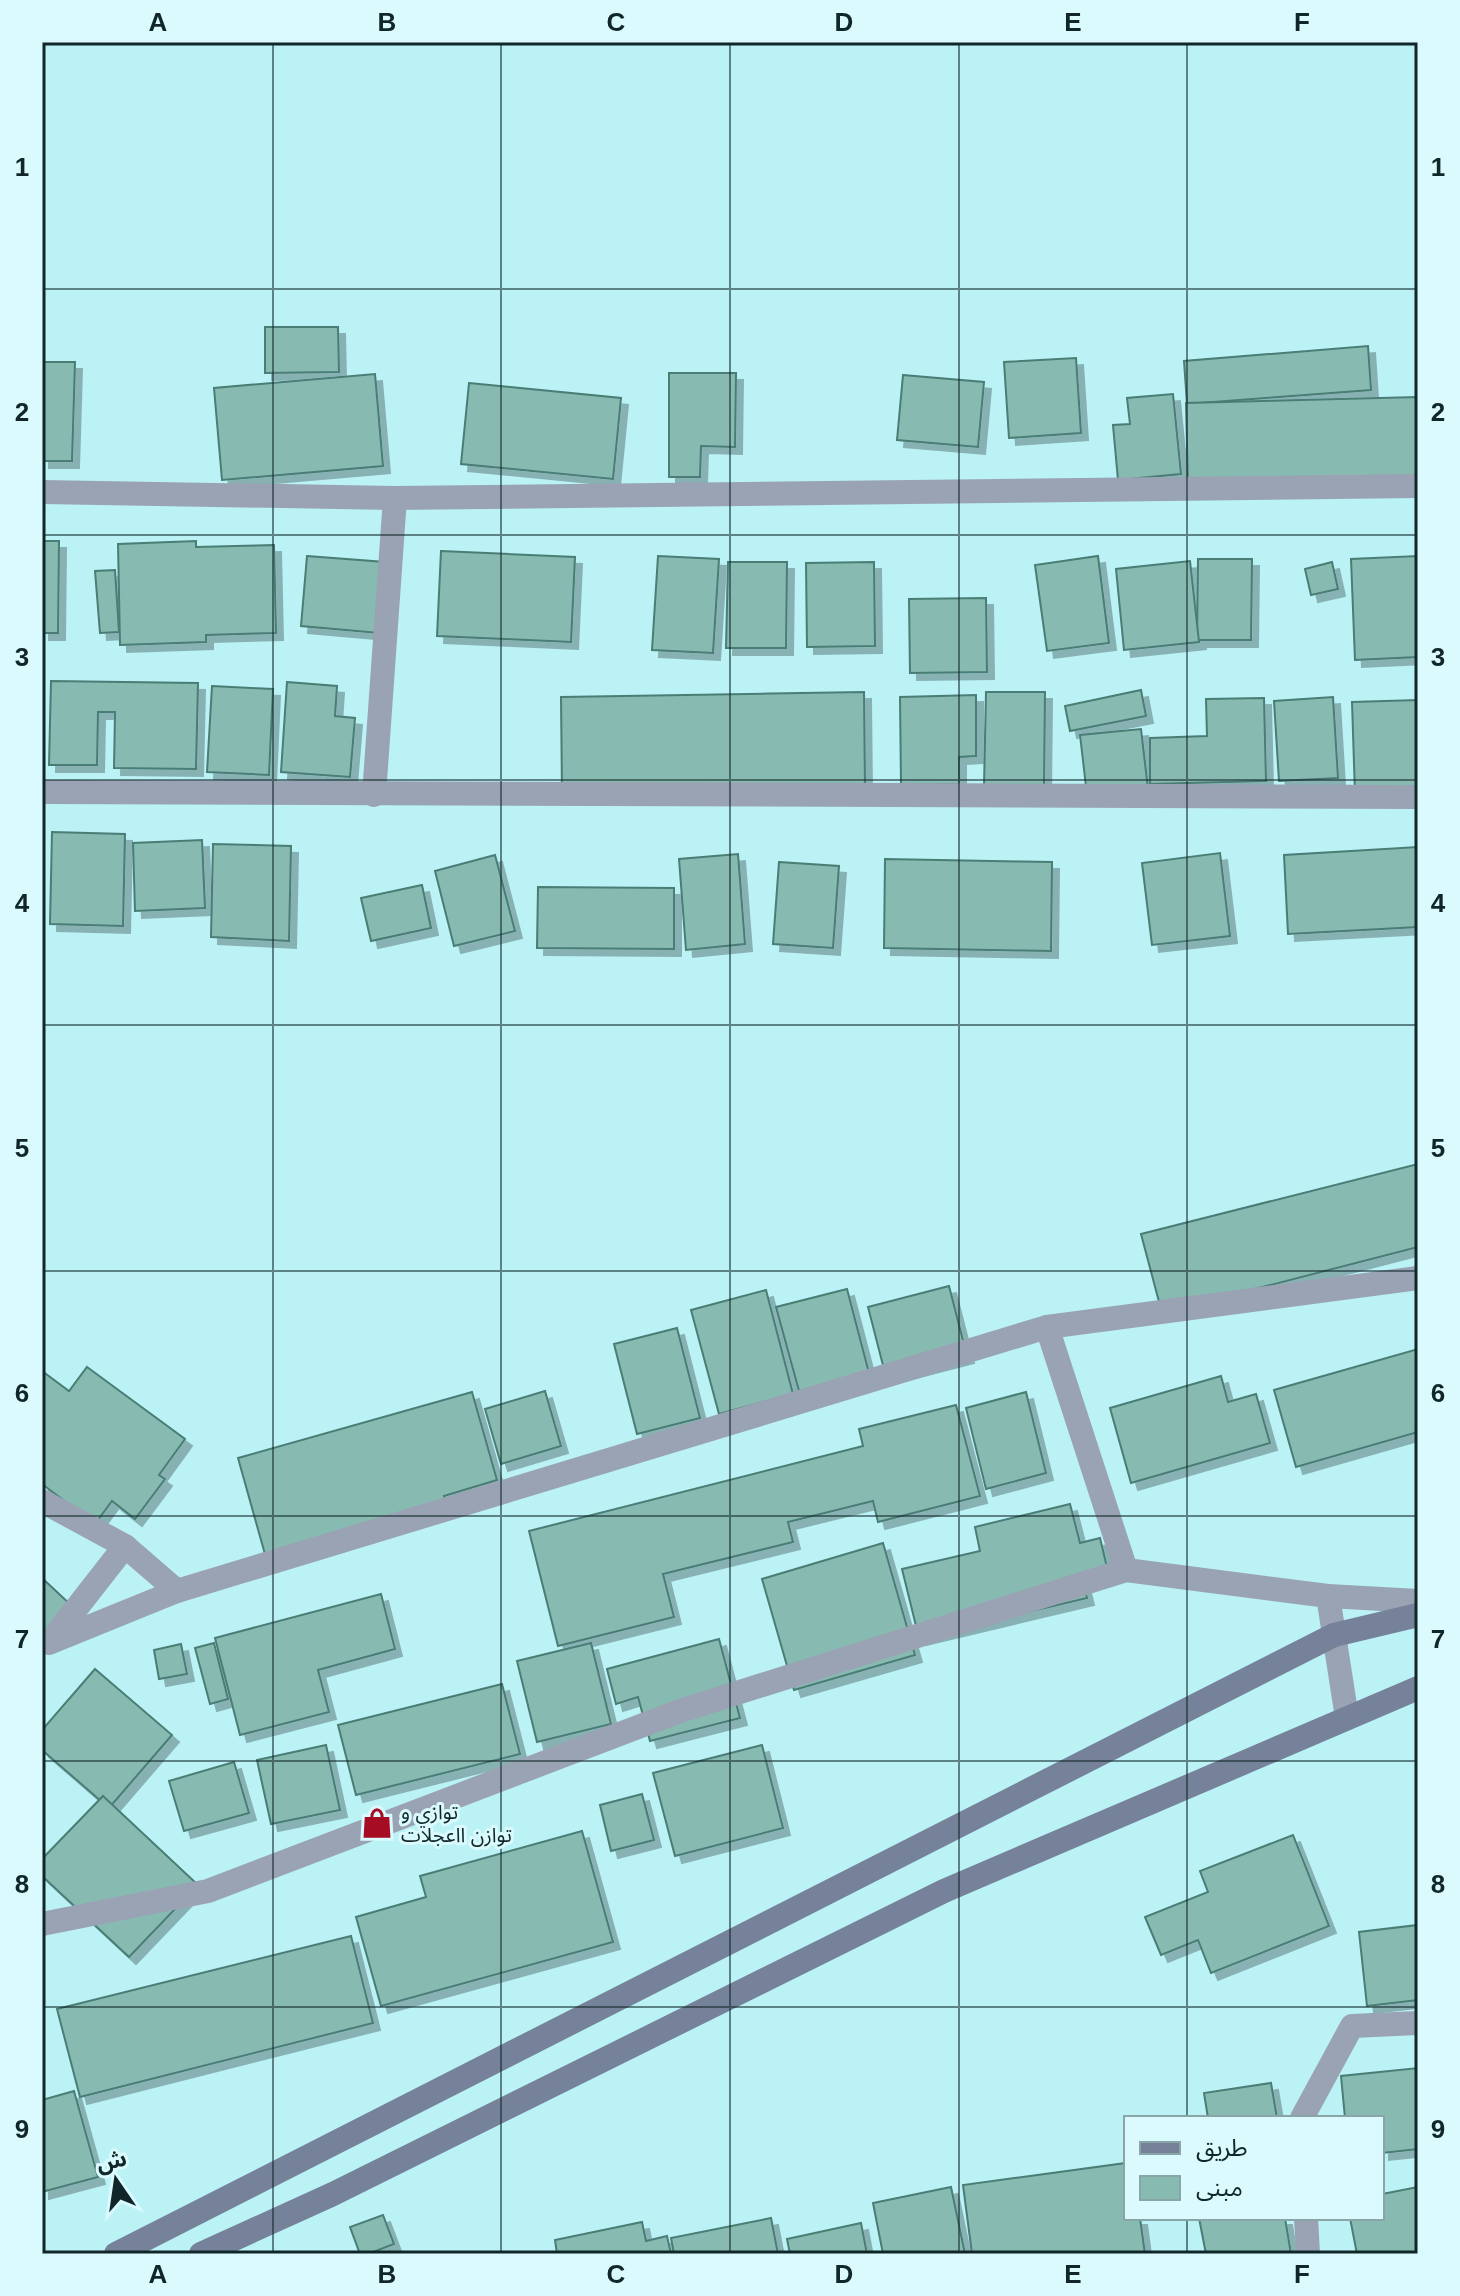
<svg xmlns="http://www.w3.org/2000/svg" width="1460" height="2296" font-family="Helvetica,'Noto Sans Arabic',sans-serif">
<defs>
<filter id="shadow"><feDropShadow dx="7" dy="7" stdDeviation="0" flood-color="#0004"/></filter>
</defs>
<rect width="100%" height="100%" fill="#baf2f6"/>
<g fill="#87bbb2" stroke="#4a7d74" stroke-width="2" filter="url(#shadow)">
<path d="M 265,327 L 338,327 L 339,372 L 265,373 Z"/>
<path d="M 1368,346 L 1371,390 L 1187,404 L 1184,361 Z"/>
<path d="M 1076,358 L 1081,433 L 1009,438 L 1004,362 Z"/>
<path d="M 42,362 L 75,362 L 72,461 L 42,461 Z"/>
<path d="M 669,373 L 736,373 L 735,447 L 701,446 L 700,477 L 669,477 Z"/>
<path d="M 375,374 L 383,466 L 222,480 L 214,388 Z"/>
<path d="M 903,375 L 984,382 L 978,447 L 897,440 Z"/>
<path d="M 469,383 L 621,398 L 613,479 L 461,464 Z"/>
<path d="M 1173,394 L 1181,474 L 1118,480 L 1113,425 L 1130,424 L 1127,398 Z"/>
<path d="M 1418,397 L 1418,482 L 1188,489 L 1186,403 Z"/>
<path d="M 42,541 L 59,541 L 58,633 L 42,633 Z"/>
<path d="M 196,541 L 196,547 L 274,545 L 276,633 L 206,635 L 206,642 L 120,645 L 118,544 Z"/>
<path d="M 441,551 L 575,557 L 571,642 L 437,636 Z"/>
<path d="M 307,556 L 385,562 L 379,633 L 301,626 Z"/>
<path d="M 658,556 L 719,559 L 713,653 L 652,650 Z"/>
<path d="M 1098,556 L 1109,643 L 1047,651 L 1035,565 Z"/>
<path d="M 1418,556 L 1418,657 L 1355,660 L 1351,559 Z"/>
<path d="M 1198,559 L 1252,559 L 1251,640 L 1197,640 Z"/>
<path d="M 1190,561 L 1199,642 L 1124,650 L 1116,569 Z"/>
<path d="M 728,562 L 787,562 L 786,648 L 726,648 Z"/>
<path d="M 874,562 L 875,646 L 807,647 L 806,563 Z"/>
<path d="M 1332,562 L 1338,589 L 1311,595 L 1305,569 Z"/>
<path d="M 115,570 L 119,632 L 100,633 L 95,571 Z"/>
<path d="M 986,598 L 987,672 L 910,673 L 909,599 Z"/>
<path d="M 51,681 L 198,683 L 196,769 L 114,768 L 115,712 L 98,712 L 97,765 L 49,765 Z"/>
<path d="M 287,682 L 337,686 L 335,716 L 355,718 L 350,777 L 281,772 Z"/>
<path d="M 212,686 L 273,689 L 269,775 L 207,772 Z"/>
<path d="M 1141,690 L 1146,716 L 1070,731 L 1065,706 Z"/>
<path d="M 864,692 L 865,788 L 562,793 L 561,697 Z"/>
<path d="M 986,692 L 1045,692 L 1044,787 L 984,786 Z"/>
<path d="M 976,695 L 976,756 L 959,757 L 959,784 L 901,785 L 900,697 Z"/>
<path d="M 1333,697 L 1338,778 L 1279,781 L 1274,701 Z"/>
<path d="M 1264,698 L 1266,781 L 1150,784 L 1150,738 L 1207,736 L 1206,699 Z"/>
<path d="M 1418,700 L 1418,791 L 1355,794 L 1352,702 Z"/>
<path d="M 1141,729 L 1148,789 L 1087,795 L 1080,735 Z"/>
<path d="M 52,832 L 125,834 L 123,926 L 50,924 Z"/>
<path d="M 202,840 L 205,908 L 135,911 L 133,843 Z"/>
<path d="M 213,844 L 291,846 L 289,941 L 211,937 Z"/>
<path d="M 1418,847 L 1418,927 L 1288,934 L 1284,855 Z"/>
<path d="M 1220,853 L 1230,936 L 1152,945 L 1142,863 Z"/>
<path d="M 738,854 L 745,944 L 686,950 L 679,859 Z"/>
<path d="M 495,855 L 515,931 L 454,946 L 435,871 Z"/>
<path d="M 885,859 L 1052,862 L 1051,951 L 884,948 Z"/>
<path d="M 779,862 L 839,866 L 833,948 L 773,944 Z"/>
<path d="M 422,885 L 431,928 L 371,941 L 361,898 Z"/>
<path d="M 538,887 L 674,888 L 674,949 L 537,948 Z"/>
<path d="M 1418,1164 L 1418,1247 L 1162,1313 L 1141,1234 Z"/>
<path d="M 949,1286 L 967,1356 L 886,1377 L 868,1307 Z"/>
<path d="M 847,1289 L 869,1373 L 799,1391 L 776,1307 Z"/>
<path d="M 766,1290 L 793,1394 L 719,1414 L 691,1310 Z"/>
<path d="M 677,1328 L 700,1418 L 637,1434 L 614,1344 Z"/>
<path d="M 1418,1349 L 1418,1432 L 1296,1467 L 1274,1390 Z"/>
<path d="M 87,1367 L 185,1439 L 159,1475 L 165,1479 L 135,1519 L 112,1501 L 95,1524 L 42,1484 L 42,1371 L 69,1391 Z"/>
<path d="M 1221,1376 L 1228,1402 L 1256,1394 L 1270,1443 L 1131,1483 L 1110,1408 Z"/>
<path d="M 545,1391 L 561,1446 L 501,1464 L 485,1409 Z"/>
<path d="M 472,1392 L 497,1480 L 444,1496 L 445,1501 L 268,1565 L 238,1458 Z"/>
<path d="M 1026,1392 L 1046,1473 L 986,1489 L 966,1408 Z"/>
<path d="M 956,1405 L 980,1496 L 878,1522 L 873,1501 L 788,1522 L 793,1542 L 663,1574 L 674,1617 L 558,1646 L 529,1531 L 863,1446 L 859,1429 Z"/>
<path d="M 1070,1504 L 1080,1543 L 1100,1538 L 1109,1576 L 1083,1582 L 1087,1598 L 919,1638 L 902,1569 L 980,1551 L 975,1527 Z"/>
<path d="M 883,1543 L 915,1655 L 794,1690 L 762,1579 Z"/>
<path d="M 42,1578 L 72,1606 L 42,1637 Z"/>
<path d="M 381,1594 L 395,1649 L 318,1670 L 329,1712 L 240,1735 L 215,1638 Z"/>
<path d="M 719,1639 L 740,1718 L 650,1741 L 638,1697 L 616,1704 L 607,1669 Z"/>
<path d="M 214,1643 L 228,1699 L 210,1704 L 195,1648 Z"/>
<path d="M 591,1643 L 611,1724 L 537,1742 L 517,1661 Z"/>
<path d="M 181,1644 L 187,1674 L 159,1679 L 154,1650 Z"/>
<path d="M 95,1669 L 172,1735 L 109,1808 L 42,1750 L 42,1730 Z"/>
<path d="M 502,1684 L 520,1754 L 356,1795 L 338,1725 Z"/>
<path d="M 326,1745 L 340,1810 L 271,1824 L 257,1760 Z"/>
<path d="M 762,1745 L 783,1828 L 675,1856 L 653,1773 Z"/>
<path d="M 234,1762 L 249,1813 L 184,1831 L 169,1781 Z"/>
<path d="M 642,1794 L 654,1840 L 611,1851 L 600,1805 Z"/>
<path d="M 103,1796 L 198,1885 L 129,1957 L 42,1876 L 42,1859 Z"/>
<path d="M 582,1831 L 613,1942 L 381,2006 L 356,1917 L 426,1897 L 420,1876 Z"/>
<path d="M 1293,1835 L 1329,1926 L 1211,1973 L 1198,1940 L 1161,1955 L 1145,1917 L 1208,1892 L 1200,1871 Z"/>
<path d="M 1418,1925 L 1418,2000 L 1367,2006 L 1359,1932 Z"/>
<path d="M 351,1936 L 373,2023 L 80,2097 L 57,2009 Z"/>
<path d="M 1418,2068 L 1418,2149 L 1382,2153 L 1382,2118 L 1345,2118 L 1341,2076 Z"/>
<path d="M 1271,2083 L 1277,2118 L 1208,2118 L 1204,2093 Z"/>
<path d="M 74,2091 L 98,2177 L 42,2192 L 42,2100 Z"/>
<path d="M 1126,2163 L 1126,2218 L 1140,2218 L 1145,2254 L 972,2254 L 963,2185 Z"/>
<path d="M 951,2187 L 965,2254 L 883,2254 L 873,2203 Z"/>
<path d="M 1418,2187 L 1418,2254 L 1357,2254 L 1350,2218 L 1382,2218 L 1382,2194 Z"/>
<path d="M 383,2215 L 394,2244 L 368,2254 L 360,2254 L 350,2227 Z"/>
<path d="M 771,2218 L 778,2254 L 674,2254 L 671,2238 Z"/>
<path d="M 1199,2218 L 1285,2218 L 1291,2254 L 1206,2254 Z"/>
<path d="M 642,2222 L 646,2241 L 667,2236 L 671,2254 L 557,2254 L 555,2240 Z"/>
<path d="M 861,2223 L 867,2254 L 790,2254 L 787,2239 Z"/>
</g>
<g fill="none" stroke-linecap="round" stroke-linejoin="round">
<g stroke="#9aa3b3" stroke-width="24">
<path d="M 42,492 L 395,498 L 1418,486"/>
<path d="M 42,792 L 1418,797"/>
<path d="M 374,795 L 395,498"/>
<path d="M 1047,1327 L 1126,1570 L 1328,1596 L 1347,1718"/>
<path d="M 42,1501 L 125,1546 L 177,1591"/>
<path d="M 1328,1596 L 1418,1601"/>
<path d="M 50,1642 L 125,1546"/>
<path d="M 49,1643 L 177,1591 L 1047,1327 L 1418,1278"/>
<path d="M 42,1924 L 208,1891 L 680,1711 L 1126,1570"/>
<path d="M 1302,2118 L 1352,2026 L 1418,2023"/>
<path d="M 1306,2218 L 1308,2254"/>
</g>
<g stroke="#758299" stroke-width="24">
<path d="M 116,2254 L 1334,1635 L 1418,1615"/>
<path d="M 201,2254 L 333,2194 L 944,1891 L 1418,1688"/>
</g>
</g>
<path fill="none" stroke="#102628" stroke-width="2" stroke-opacity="0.55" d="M 273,42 L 273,2254M 501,42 L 501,2254M 730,42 L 730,2254M 959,42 L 959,2254M 1187,42 L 1187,2118M 42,289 L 1418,289M 42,535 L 1418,535M 42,780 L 1418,780M 42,1025 L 1418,1025M 42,1271 L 1418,1271M 42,1516 L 1418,1516M 42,1761 L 1418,1761M 42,2007 L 1418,2007M 1187,2218 L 1187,2254"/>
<defs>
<symbol id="shop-bare" viewBox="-9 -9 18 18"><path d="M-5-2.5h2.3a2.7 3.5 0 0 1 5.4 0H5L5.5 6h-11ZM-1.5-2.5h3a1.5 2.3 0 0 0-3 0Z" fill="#a60d25" stroke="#dafafd" stroke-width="2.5" paint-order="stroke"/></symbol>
</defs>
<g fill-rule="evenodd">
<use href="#shop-bare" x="355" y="1801" width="44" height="44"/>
</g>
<g text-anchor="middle" stroke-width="6" stroke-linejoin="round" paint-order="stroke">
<g font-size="20" fill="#102628" stroke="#dafafd" text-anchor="start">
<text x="401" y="1819">توازي و<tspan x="401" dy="23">توازن ااعجلات</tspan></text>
</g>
</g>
<rect width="1460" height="2296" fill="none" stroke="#dafafd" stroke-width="88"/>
<rect x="1124" y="2116" width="260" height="104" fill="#dafafd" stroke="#89a5a8" stroke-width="2"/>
<rect x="1140" y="2142" width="40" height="12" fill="#758299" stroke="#89a5a8" stroke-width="2"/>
<text x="1196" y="2156" font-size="24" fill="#102628">طريق</text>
<rect x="1140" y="2176" width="40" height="24" fill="#87bbb2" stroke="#89a5a8" stroke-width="2"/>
<text x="1196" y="2196" font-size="24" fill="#102628">مبنى</text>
<g transform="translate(116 2180) rotate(347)" stroke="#dafafd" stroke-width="6" paint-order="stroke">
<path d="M0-6L14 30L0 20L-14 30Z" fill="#102628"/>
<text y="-12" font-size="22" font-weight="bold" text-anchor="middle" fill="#102628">ش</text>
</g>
<rect x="44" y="44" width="1372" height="2208" fill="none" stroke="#102628" stroke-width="3"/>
<g font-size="26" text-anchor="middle" font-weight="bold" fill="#102628">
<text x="158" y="31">A</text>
<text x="387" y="31">B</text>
<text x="616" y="31">C</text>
<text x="844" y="31">D</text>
<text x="1073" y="31">E</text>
<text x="1302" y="31">F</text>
<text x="22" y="176">1</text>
<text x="1438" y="176">1</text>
<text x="22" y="421">2</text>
<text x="1438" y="421">2</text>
<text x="22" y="666">3</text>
<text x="1438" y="666">3</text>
<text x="22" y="912">4</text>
<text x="1438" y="912">4</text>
<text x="22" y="1157">5</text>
<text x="1438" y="1157">5</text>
<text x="22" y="1402">6</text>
<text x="1438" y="1402">6</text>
<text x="22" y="1648">7</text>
<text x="1438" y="1648">7</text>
<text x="22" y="1893">8</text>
<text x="1438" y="1893">8</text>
<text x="22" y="2138">9</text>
<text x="1438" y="2138">9</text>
<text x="158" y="2283">A</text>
<text x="387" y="2283">B</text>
<text x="616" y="2283">C</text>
<text x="844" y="2283">D</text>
<text x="1073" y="2283">E</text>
<text x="1302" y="2283">F</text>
</g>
</svg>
